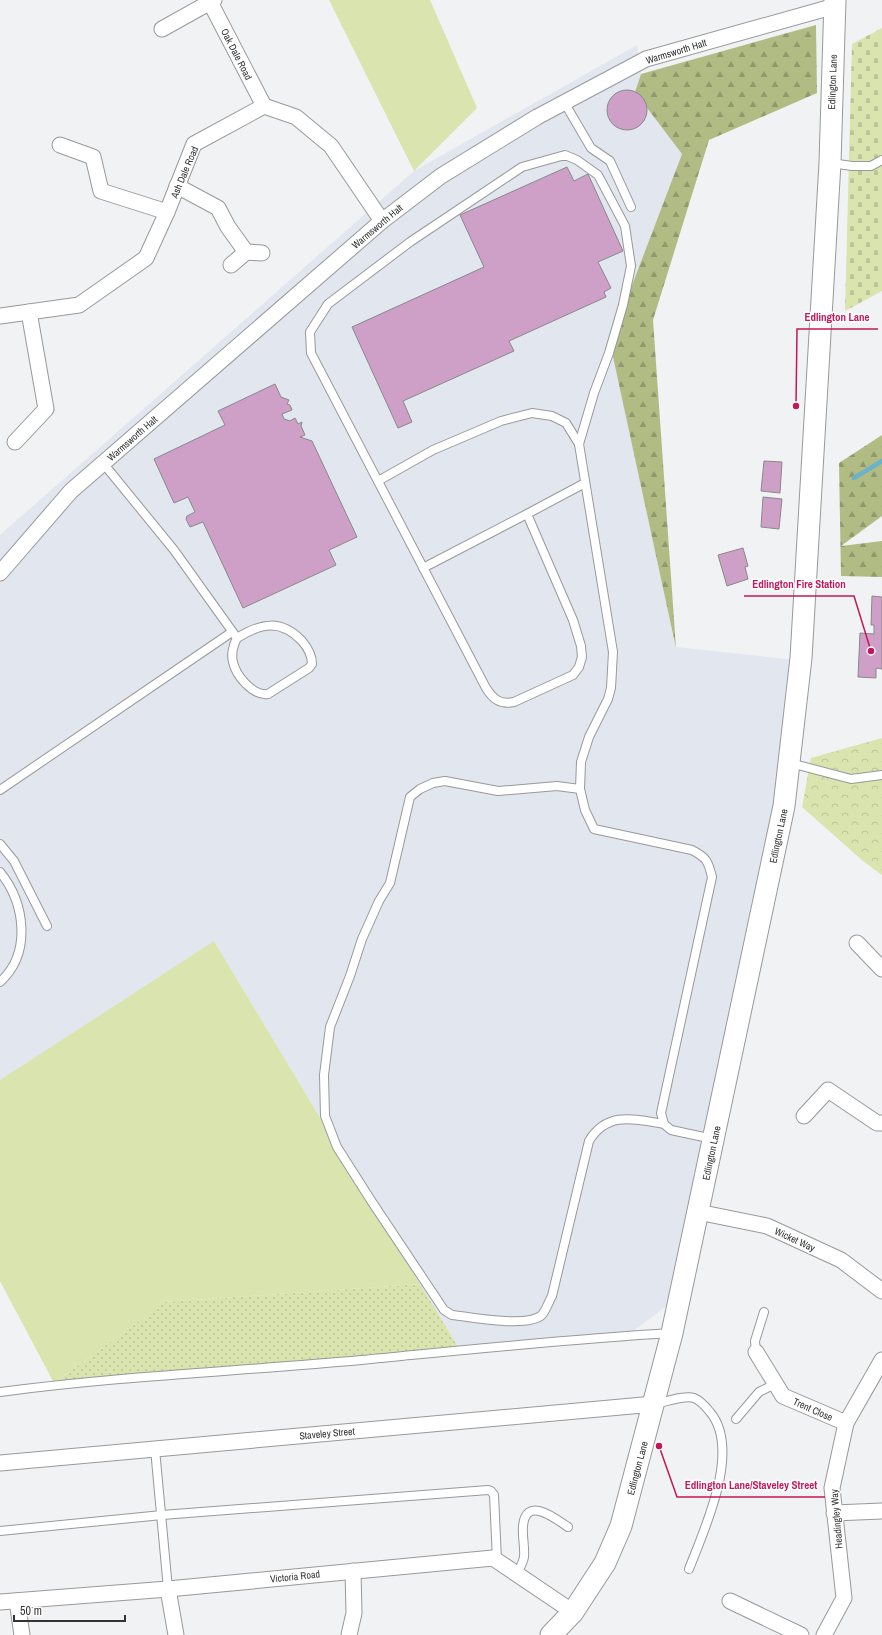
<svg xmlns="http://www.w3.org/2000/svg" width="882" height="1635" font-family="'Archivo Narrow',sans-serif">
<defs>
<pattern id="grass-dots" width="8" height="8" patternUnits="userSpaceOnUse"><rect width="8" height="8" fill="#d9e4ae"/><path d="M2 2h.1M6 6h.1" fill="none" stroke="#bbc496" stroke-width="1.8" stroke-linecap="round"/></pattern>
<pattern id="forest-firs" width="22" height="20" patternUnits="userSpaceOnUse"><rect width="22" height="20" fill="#b1bc84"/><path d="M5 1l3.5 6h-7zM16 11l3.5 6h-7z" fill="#91996d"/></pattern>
<pattern id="cemetery-stones" width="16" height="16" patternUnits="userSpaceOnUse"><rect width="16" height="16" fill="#d9e4ae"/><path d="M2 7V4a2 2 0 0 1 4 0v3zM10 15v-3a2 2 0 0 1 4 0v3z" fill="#bbc496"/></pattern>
<pattern id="park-crowns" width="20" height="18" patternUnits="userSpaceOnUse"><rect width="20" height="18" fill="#d9e4ae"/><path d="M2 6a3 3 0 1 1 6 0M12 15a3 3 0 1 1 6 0" fill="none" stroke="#bbc496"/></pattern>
</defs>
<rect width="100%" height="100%" fill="#f1f2f3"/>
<path fill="#e2e6ee" d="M 637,45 L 641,74 L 635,92 L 682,154 L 610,343 L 676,647 L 786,659 L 801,658 L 792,745 L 681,1295 L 624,1338 L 460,1350 L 214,941 L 0,1080 L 0,535 L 414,171 Z"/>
<path fill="url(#grass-dots)" d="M 420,1284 L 460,1350 L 54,1383 L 165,1302 Z"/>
<g fill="url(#forest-firs)">
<path d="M 816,25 L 817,93 L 709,140 L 653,320 L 676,648 L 610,343 L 682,154 L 635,92 L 641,74 Z"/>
<path d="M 882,435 L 882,516 L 841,546 L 882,541 L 882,577 L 841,576 L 839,463 Z"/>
</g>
<path fill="url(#cemetery-stones)" d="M 882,28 L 882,291 L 845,311 L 852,44 Z"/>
<path fill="url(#park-crowns)" d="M 882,738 L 882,875 L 863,861 L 802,807 L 811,758 Z"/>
<g fill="#d9e4ae">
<path d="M 329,0 L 430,0 L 477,108 L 414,171 Z"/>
<path d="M 214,941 L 420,1284 L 165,1302 L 54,1383 L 0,1281 L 0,1080 Z"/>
</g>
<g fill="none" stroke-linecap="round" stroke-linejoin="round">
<path stroke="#6cb2c8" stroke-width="4.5" d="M 854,478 L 882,461"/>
</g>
<g fill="#cea0c8" stroke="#898889">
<circle cx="627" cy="110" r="20"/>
<path d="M 567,167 L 574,181 L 588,174 L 623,251 L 598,262 L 611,288 L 604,292 L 606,297 L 509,341 L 514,351 L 403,401 L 412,422 L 398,428 L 352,327 L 484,267 L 460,215 Z"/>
<path d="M 275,384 L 281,397 L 289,400 L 287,404 L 290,405 L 292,410 L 282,414 L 284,419 L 290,421 L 295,418 L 298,424 L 302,422 L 301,426 L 305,435 L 300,437 L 312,441 L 357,537 L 329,550 L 336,565 L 243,608 L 203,522 L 190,527 L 186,519 L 187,516 L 195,512 L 188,497 L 174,503 L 154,459 L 225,425 L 218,411 Z"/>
<path d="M 764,461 L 782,462 L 780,493 L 761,491 Z"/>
<path d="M 763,497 L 782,499 L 779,529 L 761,527 Z"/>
<path d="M 743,548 L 748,566 L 745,567 L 748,579 L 727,586 L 718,555 Z"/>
<path d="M 872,596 L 882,597 L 882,669 L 876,668 L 876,678 L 858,677 L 860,633 L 874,634 L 874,625 L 871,625 Z"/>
</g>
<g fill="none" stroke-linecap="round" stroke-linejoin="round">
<defs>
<g id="lane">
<path d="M 564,102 L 591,148 L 610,161 L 631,207"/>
<path d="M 831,163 L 852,166 L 871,166 L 882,160"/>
<path d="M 103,463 L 174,550 L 237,638 C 233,645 231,655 233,662 C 236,676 253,696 268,694 L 309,668 L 312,664 C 312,655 308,648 302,641 C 281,619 261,623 237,638"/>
<path d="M 378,481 L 433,450 L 501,421 L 532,413 L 552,416 L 566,423 L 579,444"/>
<path d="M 585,483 L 527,514 L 573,620 L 581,646 L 582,657 L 579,667 L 573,675 L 514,702 C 500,705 493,699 486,688 L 311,353 L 310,332 L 328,304 L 410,242 L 522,167 L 565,155 L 577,160 L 598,175 L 625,226 L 631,266 L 623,305 L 609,353 L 594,393 L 579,444 L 613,652 L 611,688 L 608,699 L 589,737 L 581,762 L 580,789 L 585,810 L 594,829 L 692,850 C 707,858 708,861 712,877 L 661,1113 L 664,1124 L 671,1130 L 713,1139"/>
<path d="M 423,568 L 527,514"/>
<path d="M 790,763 L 851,779 L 882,775"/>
<path d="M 580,789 L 557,786 L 498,791 L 445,781 L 433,783 L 420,789 L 410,797 L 390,883 L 379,901 L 362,939 L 350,976 L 330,1027 L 324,1075 L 325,1116 L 337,1147 L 372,1202 L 444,1310 L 452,1315 C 473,1317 527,1328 542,1315 C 546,1310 549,1301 552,1296 L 589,1141 C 607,1111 634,1119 664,1124"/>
<path d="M 0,790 L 232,632"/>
<path d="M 0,844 L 14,861 L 47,926"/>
<path d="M 0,872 C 25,903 32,953 0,982"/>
<path d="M 756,1352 L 755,1341 L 764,1312"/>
<path d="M 0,1392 C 120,1376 241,1371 361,1360 C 465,1350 568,1339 672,1333"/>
<path d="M 655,1404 C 665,1402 685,1395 694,1398 C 700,1400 706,1407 710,1412 C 742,1450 704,1530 689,1569"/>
<path d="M 736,1419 L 759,1392 L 775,1384"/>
<path d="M 155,1449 L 168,1589"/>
<path d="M 0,1531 L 162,1515 L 488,1490 L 491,1491 L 494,1495 L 497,1560"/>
<path d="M 517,1574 C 519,1569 523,1563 524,1557 C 525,1547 522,1536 523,1526 C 526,1495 556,1519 568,1527"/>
</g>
<g id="street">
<path d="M 210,2 L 264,106"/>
<path d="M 162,29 L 214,0"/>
<path d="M 60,145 L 93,157 L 101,191 L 167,212"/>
<path d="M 177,186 L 218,208 L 228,227 L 246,252 L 262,253"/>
<path d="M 231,265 L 246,252"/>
<path d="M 0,316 L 79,305 L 146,258 L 167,212 L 194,144 L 264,106 L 296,117 L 331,146 L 382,221"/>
<path d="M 15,442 L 46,409 L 29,312"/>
<path d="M 0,573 L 71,491 L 382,221 L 441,176 L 537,117 L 646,59 L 835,6"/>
<path d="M 857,943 L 882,969"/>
<path d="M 804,1116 L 828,1090 L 877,1123 L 882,1123"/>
<path d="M 698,1212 L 767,1226 L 841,1260 L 882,1291"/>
<path d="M 756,1352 L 783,1396 L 846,1423"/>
<path d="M 0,1463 L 654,1404"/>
<path d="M 834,1513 L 882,1511"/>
<path d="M 168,1589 L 176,1635"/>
<path d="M 17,1601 L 22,1635"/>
<path d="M 730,1601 L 801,1635"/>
<path d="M 0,1602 L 168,1589 L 493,1558 L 573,1612"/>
<path d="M 349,1635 L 354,1613 L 353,1571"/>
<path d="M 824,1635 L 844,1598 L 832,1488 L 846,1423 L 882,1360"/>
</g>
<path id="secondary" d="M 551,1635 L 573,1612 L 605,1563 L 621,1526 L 672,1333 L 784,806 L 801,658 L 830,163 L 835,0"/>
</defs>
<use href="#lane" stroke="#98999a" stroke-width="10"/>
<use href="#street" stroke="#98999a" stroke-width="17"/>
<use href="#secondary" stroke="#98999a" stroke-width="23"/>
<use href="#lane" stroke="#fff" stroke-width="8"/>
<use href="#street" stroke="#fff" stroke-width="15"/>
<use href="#secondary" stroke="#fff" stroke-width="21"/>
</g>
<g text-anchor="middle" stroke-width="3" stroke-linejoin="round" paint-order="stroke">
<g font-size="10" fill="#333334" stroke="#fff">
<text transform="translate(676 51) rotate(-17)" y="4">Warmsworth Halt</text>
<text transform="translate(237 54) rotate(63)" y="4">Oak Dale Road</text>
<text transform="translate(832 82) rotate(-88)" y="4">Edlington Lane</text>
<text transform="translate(184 172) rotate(-67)" y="4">Ash Dale Road</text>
<text transform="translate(377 226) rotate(-40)" y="4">Warmsworth Halt</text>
<text transform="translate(132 438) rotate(-41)" y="4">Warmsworth Halt</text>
<text transform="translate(778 836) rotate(-78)" y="4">Edlington Lane</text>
<text transform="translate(711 1153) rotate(-78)" y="4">Edlington Lane</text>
<text transform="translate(795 1239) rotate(25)" y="4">Wicket Way</text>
<text transform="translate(813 1409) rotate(24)" y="4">Trent Close</text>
<text transform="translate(327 1433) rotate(-5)" y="4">Staveley Street</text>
<text transform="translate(637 1468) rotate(-75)" y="4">Edlington Lane</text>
<text transform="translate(836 1519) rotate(-95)" y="4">Headingley Way</text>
<text transform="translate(295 1576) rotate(-6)" y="4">Victoria Road</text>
</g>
</g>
<path fill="none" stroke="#c2185b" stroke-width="1.5" d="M796 406L797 329H878M871 651L854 596H744M659 1446L677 1497H825"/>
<g fill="#c2185b" stroke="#fff" stroke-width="1.5">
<circle cx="796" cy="406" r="4"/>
<circle cx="871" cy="651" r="4"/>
<circle cx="659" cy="1446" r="4"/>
</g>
<g font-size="11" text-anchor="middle" font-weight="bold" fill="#c2185b" stroke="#fff" stroke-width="3" stroke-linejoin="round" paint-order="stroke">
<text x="837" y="321">Edlington Lane</text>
<text x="799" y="588">Edlington Fire Station</text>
<text x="751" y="1489">Edlington Lane/Staveley Street</text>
</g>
<path d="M14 1615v6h111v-6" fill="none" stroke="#333334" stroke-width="2"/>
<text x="20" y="1615" font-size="12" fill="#333334" stroke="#ffffff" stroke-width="3" paint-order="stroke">50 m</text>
</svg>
